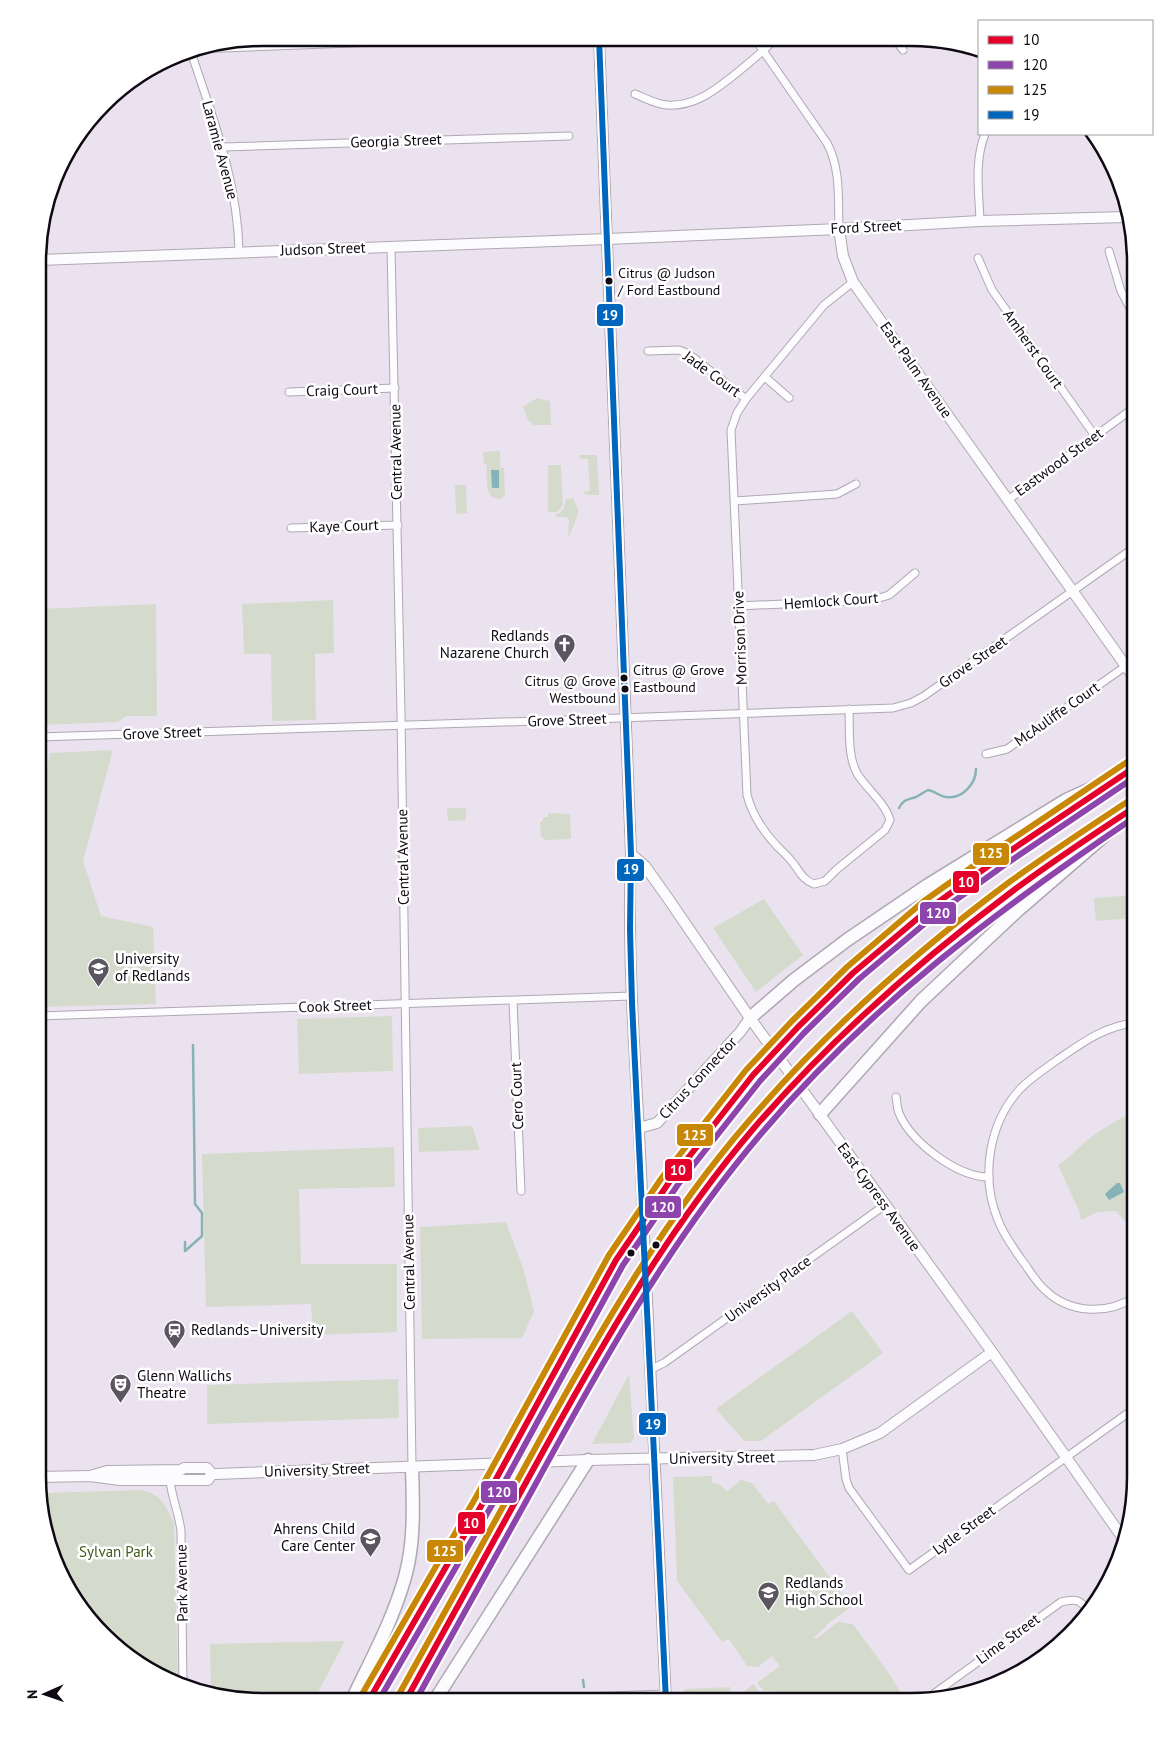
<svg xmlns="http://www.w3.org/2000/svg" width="1173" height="1739" font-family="'PT Sans',sans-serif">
<rect width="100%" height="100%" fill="#ebe2f0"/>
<g fill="#d5dbcc">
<path d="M 537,398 L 550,401 L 551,425 L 534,425 L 528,420 L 523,407 Z"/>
<path d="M 500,451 L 500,467 L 504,468 L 505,495 L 501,499 C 483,500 487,476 487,464 L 484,464 L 483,452 Z"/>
<path d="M 579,455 L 597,455 L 599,495 L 588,495 L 583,494 L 584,492 L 590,491 L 588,459 L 580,459 Z"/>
<path d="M 548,465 L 561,465 L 563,505 L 557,512 L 548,512 Z"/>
<path d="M 455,485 L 466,485 L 467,513 L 456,514 Z"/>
<path d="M 573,498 L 579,511 L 570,535 L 568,536 L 569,519 L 565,517 L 556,517 L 556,514 C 564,512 565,506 566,499 Z"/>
<path d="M 333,600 L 334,653 L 315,654 L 316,720 L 272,721 L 271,654 L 244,654 L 242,604 Z"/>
<path d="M 156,604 L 157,716 L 126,716 L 118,722 L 39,725 L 39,609 Z"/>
<path d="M 113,750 L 83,861 L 101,916 L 153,927 L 156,1004 L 38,1007 L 39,786 L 46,775 L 50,753 Z"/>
<path d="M 447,808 L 466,808 L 466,820 L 448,821 Z"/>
<path d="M 548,813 L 570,814 L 571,839 L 544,840 L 543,837 L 541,837 L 540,822 L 543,821 L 543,817 L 548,817 Z"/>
<path d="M 1135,895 L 1135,918 L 1096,921 L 1094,898 Z"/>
<path d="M 764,899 L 803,955 L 756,992 L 713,928 Z"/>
<path d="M 392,1016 L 393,1071 L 299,1074 L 297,1019 Z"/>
<path d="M 1135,1111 L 1135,1233 L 1116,1211 L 1097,1212 L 1081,1220 L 1080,1213 L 1058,1165 C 1069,1159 1075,1150 1085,1142 C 1098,1131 1120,1118 1135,1111 Z"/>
<path d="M 472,1126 L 480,1150 L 419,1152 L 418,1128 Z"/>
<path d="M 394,1147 L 395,1187 L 299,1189 L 301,1264 L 397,1264 L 397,1332 L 313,1335 L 311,1304 L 206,1307 L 202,1154 Z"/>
<path d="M 506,1222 L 524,1271 L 534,1311 L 522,1338 L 422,1339 L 420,1227 Z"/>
<path d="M 852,1311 L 883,1353 L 768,1436 L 761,1441 L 744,1441 L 716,1409 Z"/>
<path d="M 629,1374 L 634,1439 L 630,1443 L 592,1444 Z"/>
<path d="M 398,1379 L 399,1418 L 207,1424 L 207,1385 Z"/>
<path d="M 712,1476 L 712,1483 L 719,1484 L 727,1491 L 741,1480 L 752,1483 L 768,1504 L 774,1501 L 851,1607 L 826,1625 L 826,1627 L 814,1637 L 816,1639 L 838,1622 L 853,1624 L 890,1675 L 906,1701 L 781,1701 L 775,1691 L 764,1691 L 757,1683 L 780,1666 L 772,1656 L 758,1667 L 747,1666 L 729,1639 L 722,1642 L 677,1581 L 673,1477 Z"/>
<path d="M 142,1490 C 162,1495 165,1505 174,1522 L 178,1685 L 126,1655 L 84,1614 L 55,1563 L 41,1493 Z"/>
<path d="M 345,1641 L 314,1700 L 233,1700 L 211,1694 L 210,1644 Z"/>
<path d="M 753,1684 L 761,1694 L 772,1694 L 777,1701 L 684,1701 L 684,1689 L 730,1687 L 731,1695 L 740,1695 Z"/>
</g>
<g fill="#87b2b7">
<path d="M 491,470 L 499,470 L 499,488 L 492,488 Z"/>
<path d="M 1117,1183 L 1120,1183 L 1124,1192 L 1109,1200 L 1105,1194 Z"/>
</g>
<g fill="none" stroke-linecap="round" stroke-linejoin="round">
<g stroke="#87b2b7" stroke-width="2.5">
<path d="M 899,808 C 904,799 907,800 916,797 C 920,795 924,792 928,790 C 935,791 940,797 947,797 C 962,799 976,784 976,769"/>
<path d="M 185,1250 L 185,1242"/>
<path d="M 185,1251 L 202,1236 L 202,1213 L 195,1204 L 193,1045"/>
<path d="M 583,1680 L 584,1687"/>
</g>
<defs>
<g id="street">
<path d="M 755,39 L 827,143 C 841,169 838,200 839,229"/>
<path d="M 895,39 L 903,50"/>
<path d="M 190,49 C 212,116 238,181 239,252"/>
<path d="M 195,49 L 483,38"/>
<path d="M 635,94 C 645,98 655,104 667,105 C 696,107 716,89 738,72 C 751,61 764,51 775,39"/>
<path d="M 223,147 L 569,136"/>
<path d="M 980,221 C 979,191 974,162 985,134"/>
<path d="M 391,247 L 401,714 L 412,1467"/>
<path d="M 1109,251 L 1121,291 L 1135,317"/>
<path d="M 978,258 L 992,290 L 1095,436"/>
<path d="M 648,351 L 679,350 L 689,354 L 746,399"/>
<path d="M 765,377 L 789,398"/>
<path d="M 289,392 L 395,388"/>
<path d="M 1008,500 L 1135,407"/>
<path d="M 735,501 L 837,494 L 856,484"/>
<path d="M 291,528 L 398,525"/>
<path d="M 738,606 L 873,600 L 889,595 L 915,573"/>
<path d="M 849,709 C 850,730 847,757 858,775 C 868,790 885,803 890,820 L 885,830 L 836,870 L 825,881 L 814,884 C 803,880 800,872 793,863 C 788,856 782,851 776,845 C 763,831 752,814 747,795 L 731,430 L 737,413 L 746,399 L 824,305 L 853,282"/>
<path d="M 39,737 L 537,721 L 893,708 L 911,703 L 924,696 L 1135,547"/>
<path d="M 986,754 L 1007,749 L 1126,666"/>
<path d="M 513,1001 L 521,1191"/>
<path d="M 38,1016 L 632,996"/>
<path d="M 896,1097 C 897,1102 897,1108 899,1113 C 911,1142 957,1177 989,1177"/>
<path d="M 1135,1297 C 1107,1315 1069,1314 1044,1289 C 1035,1281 1029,1269 1021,1259 C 1013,1247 1003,1234 998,1220 C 980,1176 989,1122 1021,1088 C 1032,1077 1045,1069 1057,1060 C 1082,1043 1104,1026 1135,1023"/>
<path d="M 649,1370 L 664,1363 L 885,1205"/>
<path d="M 842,1449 L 846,1479 L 849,1488 L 909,1570 L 1135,1408"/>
<path d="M 170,1481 C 172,1498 179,1514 181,1531 L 183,1686"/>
<path d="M 928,1698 L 1061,1602 C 1077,1598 1080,1600 1090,1612"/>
<path d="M 515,1700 L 525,1699 L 666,1694"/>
</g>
<g id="secondary">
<path d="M 599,38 L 631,854 C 627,954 635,1053 640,1152 C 648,1335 658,1518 666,1701"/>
<path d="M 839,229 L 843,256 L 853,282 L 1135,679"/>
<path d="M 39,260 L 607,239 L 839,229 L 980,221 L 1126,217"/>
<path d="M 631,854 L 645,866 L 667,897 L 750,1018 L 992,1352 L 1125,1541"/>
<path d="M 639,1128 L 657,1123 L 741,1031 L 750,1018"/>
<path d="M 90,1476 L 107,1471 L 181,1470 L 184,1468 L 207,1468 L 212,1474 L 216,1474 L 588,1460 L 814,1455 L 842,1449 L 880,1433 L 992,1352"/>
<path d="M 38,1477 L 90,1476 L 120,1480 L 208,1480 L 212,1474"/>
</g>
<g id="highway">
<path d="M 750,1018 L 794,980 L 847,940 L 928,885 L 1066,800 L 1132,770"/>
<path d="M 798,1027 C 840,985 883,944 930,908 C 984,866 1042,829 1099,792"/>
<path d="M 819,1057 C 880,997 945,942 1013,891 C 1039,871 1068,853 1095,834"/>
<path d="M 820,1114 L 921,1001 L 1017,911 L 1135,809"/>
<path d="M 670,1181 L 753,1075"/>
<path d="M 672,1235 L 721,1168 L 776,1104"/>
<path d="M 557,1427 L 618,1321"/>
<path d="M 520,1433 L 616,1260"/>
<path d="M 352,1700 C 371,1660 393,1620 405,1577 C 415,1542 413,1503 412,1467"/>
<path d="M 369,1700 L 484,1501"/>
<path d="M 406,1700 L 519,1497"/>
<path d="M 435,1700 L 588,1460"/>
</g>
</defs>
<use href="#street" stroke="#afa8b3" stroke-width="9"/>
<use href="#secondary" stroke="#afa8b3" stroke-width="12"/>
<use href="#highway" stroke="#afa8b3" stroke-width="15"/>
<use href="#street" stroke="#fcfbfd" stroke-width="7"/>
<use href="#secondary" stroke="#fcfbfd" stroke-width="10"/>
<use href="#highway" stroke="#fcfbfd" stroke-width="12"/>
<defs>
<g id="highway-bridge">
<path d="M 753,1075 L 798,1027"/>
<path d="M 776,1104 L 819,1057"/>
<path d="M 616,1260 L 670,1181"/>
<path d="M 618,1321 L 672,1235"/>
<path d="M 519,1497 L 557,1427"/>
<path d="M 484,1501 L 520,1433"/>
</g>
</defs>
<use href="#highway-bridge" stroke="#afa8b3" stroke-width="15" stroke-linecap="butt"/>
<use href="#highway-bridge" stroke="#fcfbfd" stroke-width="12"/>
<defs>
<g id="bus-1">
<path d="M 369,1700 L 484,1501 L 616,1260 L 670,1181 L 753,1075 L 798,1027 L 853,973 L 930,908 L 998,859 L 1135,767"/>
<path d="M 406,1700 C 453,1616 499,1532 545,1448 C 607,1336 671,1225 754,1128 C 831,1039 919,961 1014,890 C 1053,861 1094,834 1135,807"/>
</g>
<g id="bus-2">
<path d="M 379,1700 L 492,1505 L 623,1265 L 677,1186 L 760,1081 L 804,1033 L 859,979 L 935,915 L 1003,866 L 1135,777"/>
<path d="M 416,1700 C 456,1629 495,1558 534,1487 C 601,1364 669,1242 760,1135 C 869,1006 996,911 1135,817"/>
</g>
<g id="bus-3">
<path d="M 361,1696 L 476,1497 L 609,1255 L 663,1176 L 746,1070 L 792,1021 L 847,967 L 924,901 L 993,852 L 1130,760"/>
<path d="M 398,1696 C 445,1612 492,1527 538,1443 C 600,1331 664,1219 748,1122 C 825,1032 913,954 1008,883 C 1048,854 1089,827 1130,800"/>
</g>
<path id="bus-4" d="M 599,38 L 631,854 L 630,929 L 632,1003 L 666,1701"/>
</defs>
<use href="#bus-1" stroke="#fff" stroke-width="10"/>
<use href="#bus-2" stroke="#fff" stroke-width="10"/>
<use href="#bus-3" stroke="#fff" stroke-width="10"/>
<use href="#bus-4" stroke="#fff" stroke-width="10"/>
<use href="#bus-1" stroke="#e4002b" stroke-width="6"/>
<use href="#bus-2" stroke="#8e44ad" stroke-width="6"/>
<use href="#bus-3" stroke="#c88704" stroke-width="6"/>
<use href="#bus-4" stroke="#0065bd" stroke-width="6"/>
</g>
<defs>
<symbol id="church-pin" viewBox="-11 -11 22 30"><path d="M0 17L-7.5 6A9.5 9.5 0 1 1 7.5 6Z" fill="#5b5560" stroke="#fff"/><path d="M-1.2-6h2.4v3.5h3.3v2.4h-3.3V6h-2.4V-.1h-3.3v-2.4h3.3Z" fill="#fff"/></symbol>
<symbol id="university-pin" viewBox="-11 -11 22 30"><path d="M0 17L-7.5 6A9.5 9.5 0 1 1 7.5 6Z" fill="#5b5560" stroke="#fff"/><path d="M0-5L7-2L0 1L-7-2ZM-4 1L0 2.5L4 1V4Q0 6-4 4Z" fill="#fff"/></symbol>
<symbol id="station-pin" viewBox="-11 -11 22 30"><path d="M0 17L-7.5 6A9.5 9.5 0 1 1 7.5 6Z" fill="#5b5560" stroke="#fff"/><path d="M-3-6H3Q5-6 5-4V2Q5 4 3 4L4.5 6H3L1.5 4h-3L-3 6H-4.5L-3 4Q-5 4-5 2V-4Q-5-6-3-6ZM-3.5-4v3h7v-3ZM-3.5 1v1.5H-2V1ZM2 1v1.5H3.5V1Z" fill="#fff"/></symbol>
<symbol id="theatre-pin" viewBox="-11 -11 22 30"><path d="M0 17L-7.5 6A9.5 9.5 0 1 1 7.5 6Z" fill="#5b5560" stroke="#fff"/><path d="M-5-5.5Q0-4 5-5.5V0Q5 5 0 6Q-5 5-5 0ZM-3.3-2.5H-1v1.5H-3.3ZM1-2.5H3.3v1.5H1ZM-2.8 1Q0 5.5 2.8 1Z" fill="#fff"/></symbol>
<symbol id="school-pin" viewBox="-11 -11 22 30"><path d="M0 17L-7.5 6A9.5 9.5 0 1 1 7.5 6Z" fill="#5b5560" stroke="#fff"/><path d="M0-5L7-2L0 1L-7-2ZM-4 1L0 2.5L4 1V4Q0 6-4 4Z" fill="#fff"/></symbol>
</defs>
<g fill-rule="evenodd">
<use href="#church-pin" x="552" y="632" width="25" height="34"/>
<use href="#university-pin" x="86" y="956" width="25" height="34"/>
<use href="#station-pin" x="162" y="1318" width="25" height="34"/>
<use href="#theatre-pin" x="108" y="1372" width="25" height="34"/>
<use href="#school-pin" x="358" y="1526" width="25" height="34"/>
<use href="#school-pin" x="756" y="1580" width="25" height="34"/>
</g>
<g fill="#0e0912" stroke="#fff" stroke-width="2">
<circle cx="609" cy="281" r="4.5"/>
<circle cx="624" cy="678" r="4.5"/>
<circle cx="625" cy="689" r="4.5"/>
<circle cx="656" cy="1245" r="4.5"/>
<circle cx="631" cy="1253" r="4.5"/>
</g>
<g text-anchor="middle" stroke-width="5" stroke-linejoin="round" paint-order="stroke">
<g font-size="14" fill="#0e0912" stroke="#fff" text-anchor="start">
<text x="618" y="278">Citrus @ Judson<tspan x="618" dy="17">/ Ford Eastbound</tspan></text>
<text x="633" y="675">Citrus @ Grove<tspan x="633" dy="17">Eastbound</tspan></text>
<text x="616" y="686" text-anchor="end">Citrus @ Grove<tspan x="616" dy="17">Westbound</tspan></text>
</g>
<g font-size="15" fill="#0e0912" stroke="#fff">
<text transform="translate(396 141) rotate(-2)" y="5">Georgia Street</text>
<text transform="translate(220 150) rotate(75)" y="5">Laramie Avenue</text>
<text transform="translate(866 227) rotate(-3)" y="5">Ford Street</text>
<text transform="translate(323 249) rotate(-2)" y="5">Judson Street</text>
<text transform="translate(1033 349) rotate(55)" y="5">Amherst Court</text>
<text transform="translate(916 370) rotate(55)" y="5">East Palm Avenue</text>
<text transform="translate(712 374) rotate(36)" y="5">Jade Court</text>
<text transform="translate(342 390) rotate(-2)" y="5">Craig Court</text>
<text transform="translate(396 452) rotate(-91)" y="5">Central Avenue</text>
<text transform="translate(1059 462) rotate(-36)" y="5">Eastwood Street</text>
<text transform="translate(344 526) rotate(-2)" y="5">Kaye Court</text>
<text transform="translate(831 601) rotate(-4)" y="5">Hemlock Court</text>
<text transform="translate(740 638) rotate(-92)" y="5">Morrison Drive</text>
<text transform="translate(973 662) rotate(-35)" y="5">Grove Street</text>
<text transform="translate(1057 714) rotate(-35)" y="5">McAuliffe Court</text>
<text transform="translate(567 720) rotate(-2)" y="5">Grove Street</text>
<text transform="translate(162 733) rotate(-2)" y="5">Grove Street</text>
<text transform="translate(403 857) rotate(-91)" y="5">Central Avenue</text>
<text transform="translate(335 1006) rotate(-2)" y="5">Cook Street</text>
<text transform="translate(698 1078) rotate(-47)" y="5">Citrus Connector</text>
<text transform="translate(517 1096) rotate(-92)" y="5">Cero Court</text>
<text transform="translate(879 1197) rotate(54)" y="5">East Cypress Avenue</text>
<text transform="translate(409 1262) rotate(-91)" y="5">Central Avenue</text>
<text transform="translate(768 1289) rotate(-36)" y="5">University Place</text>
<text transform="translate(722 1458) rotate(-1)" y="5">University Street</text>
<text transform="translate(317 1470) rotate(-2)" y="5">University Street</text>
<text transform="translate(964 1530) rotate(-36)" y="5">Lytle Street</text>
<text transform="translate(182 1583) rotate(-91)" y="5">Park Avenue</text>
<text transform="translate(1008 1639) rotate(-36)" y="5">Lime Street</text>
</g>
<g font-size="15" fill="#0e0912" stroke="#fff" text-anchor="start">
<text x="549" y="641" text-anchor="end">Redlands<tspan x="549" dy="17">Nazarene Church</tspan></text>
<text x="115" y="964">University<tspan x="115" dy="17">of Redlands</tspan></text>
<text x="191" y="1335">Redlands–University</text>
<text x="137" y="1381">Glenn Wallichs<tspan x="137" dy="17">Theatre</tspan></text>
<text x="355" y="1534" text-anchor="end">Ahrens Child<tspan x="355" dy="17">Care Center</tspan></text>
<text x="785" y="1588">Redlands<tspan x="785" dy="17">High School</tspan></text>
</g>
<g font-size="15" fill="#415b19" stroke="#fff">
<text x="116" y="1557">Sylvan Park</text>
</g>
</g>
<path d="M0 0H1173V1739H0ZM262 46H911A216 216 0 0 1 1127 262V1477A216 216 0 0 1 911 1693H262A216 216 0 0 1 46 1477V262A216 216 0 0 1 262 46Z" fill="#fff" fill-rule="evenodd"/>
<path fill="none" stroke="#0e0912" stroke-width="2.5" d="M262 46H911A216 216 0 0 1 1127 262V1477A216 216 0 0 1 911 1693H262A216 216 0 0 1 46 1477V262A216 216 0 0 1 262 46Z"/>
<g stroke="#fff" stroke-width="2">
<rect x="596" y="303" width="28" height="24" rx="5" fill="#0065bd"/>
<rect x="972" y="842" width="38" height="24" rx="5" fill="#c88704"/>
<rect x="616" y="858" width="29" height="24" rx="5" fill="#0065bd"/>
<rect x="952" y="870" width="28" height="24" rx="5" fill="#e4002b"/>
<rect x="919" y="901" width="38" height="24" rx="5" fill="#8e44ad"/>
<rect x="676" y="1123" width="38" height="24" rx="5" fill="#c88704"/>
<rect x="664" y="1158" width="29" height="24" rx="5" fill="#e4002b"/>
<rect x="644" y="1195" width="38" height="24" rx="5" fill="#8e44ad"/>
<rect x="638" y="1412" width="29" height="24" rx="5" fill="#0065bd"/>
<rect x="480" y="1480" width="38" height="24" rx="5" fill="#8e44ad"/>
<rect x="457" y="1511" width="29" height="24" rx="5" fill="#e4002b"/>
<rect x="426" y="1539" width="38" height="24" rx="5" fill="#c88704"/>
</g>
<g font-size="14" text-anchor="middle" font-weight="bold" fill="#fff">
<text x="610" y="320">19</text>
<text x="991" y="858">125</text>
<text x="631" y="874">19</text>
<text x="966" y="887">10</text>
<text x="938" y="918">120</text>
<text x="695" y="1140">125</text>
<text x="678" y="1175">10</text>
<text x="663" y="1212">120</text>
<text x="653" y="1429">19</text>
<text x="499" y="1497">120</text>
<text x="471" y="1528">10</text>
<text x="445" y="1556">125</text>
</g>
<rect x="978" y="20" width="175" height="115" fill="#ffffff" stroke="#9f9da0"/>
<rect x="988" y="36" width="25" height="8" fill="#e4002b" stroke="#9f9da0"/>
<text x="1023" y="45" font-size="15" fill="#0e0912">10</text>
<rect x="988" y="61" width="25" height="8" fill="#8e44ad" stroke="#9f9da0"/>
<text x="1023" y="70" font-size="15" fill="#0e0912">120</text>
<rect x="988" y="86" width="25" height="8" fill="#c88704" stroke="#9f9da0"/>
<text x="1023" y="95" font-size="15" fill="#0e0912">125</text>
<rect x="988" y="111" width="25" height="8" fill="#0065bd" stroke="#9f9da0"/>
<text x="1023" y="120" font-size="15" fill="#0e0912">19</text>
<g transform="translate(45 1694) rotate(268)" stroke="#ffffff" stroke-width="4" paint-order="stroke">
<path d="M0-4L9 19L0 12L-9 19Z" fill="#0e0912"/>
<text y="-8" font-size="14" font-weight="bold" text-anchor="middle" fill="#0e0912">N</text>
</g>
</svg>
